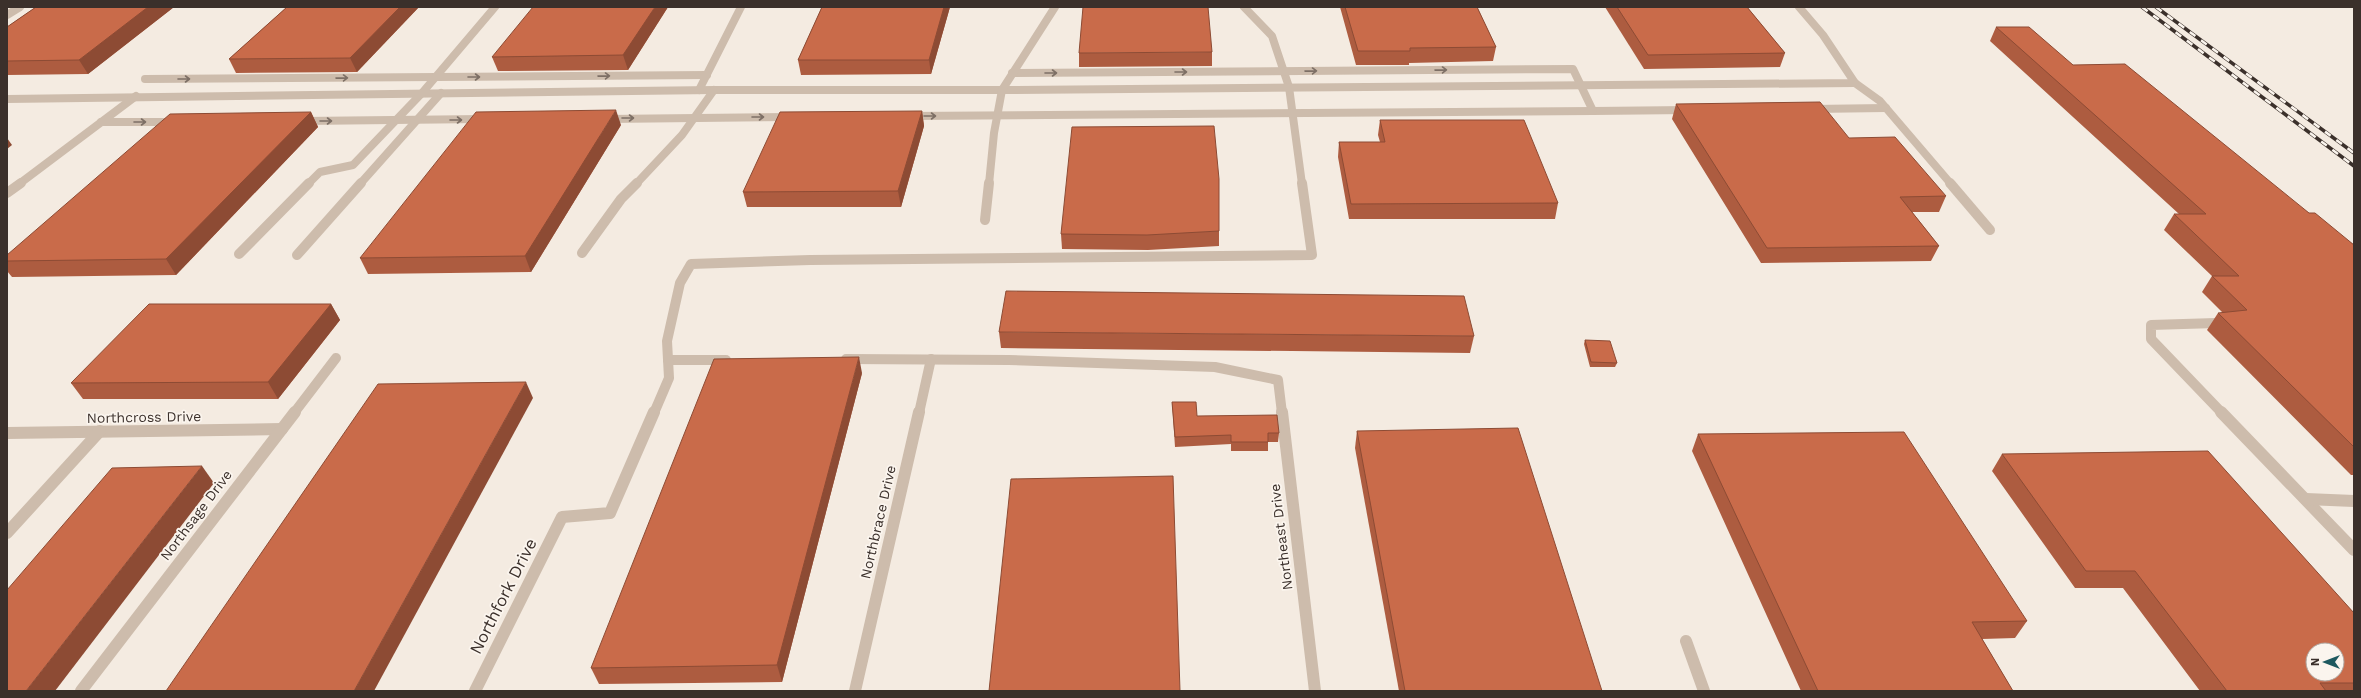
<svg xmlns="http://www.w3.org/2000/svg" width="2361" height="698" font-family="'Work Sans',sans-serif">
<rect width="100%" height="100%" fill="#f4ebe1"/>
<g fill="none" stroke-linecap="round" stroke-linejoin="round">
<g stroke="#cdbcac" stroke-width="8">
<path d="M 1244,7 L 1272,36 L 1289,87 L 1302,184"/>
<path d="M 7,15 L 20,7"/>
<path d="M 1012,73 L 1573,69 L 1593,111 L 1688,110"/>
<path d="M 145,79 L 707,75"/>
<path d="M 1855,83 L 1880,101 L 1951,184"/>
<path d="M 699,90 L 741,7"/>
<path d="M 7,99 L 714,90 L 1006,90 L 1855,83 L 1823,35 L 1799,7"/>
<path d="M 1812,109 L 1886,108"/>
<path d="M 909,116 L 1593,111"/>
<path d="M 607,119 L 791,117"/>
<path d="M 303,121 L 483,119"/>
<path d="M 101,122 L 173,122"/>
<path d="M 19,184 L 136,96"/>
<path d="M 308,184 L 320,172 L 353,165 L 422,93 L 495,7"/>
<path d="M 360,184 L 441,93"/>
<path d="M 636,184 L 682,135 L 714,90"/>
<path d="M 989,184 L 994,133 L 1002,90 L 1055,7"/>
</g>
<g stroke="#cdbcac" stroke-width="10">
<path d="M 1950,183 L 1990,230"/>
<path d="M 7,193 L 21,183"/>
<path d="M 985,220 L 989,183"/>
<path d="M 582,253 L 621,199 L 637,183"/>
<path d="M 239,254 L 309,183"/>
<path d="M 297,255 L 361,183"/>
<path d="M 2216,323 L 2151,325 L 2151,339 L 2222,413"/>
<path d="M 846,359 L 1009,360 L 1215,367 L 1278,380 L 1282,413"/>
<path d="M 668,360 L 726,360"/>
<path d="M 294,413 L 336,358"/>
<path d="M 654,413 L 669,378 L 667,341 L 680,283 L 691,264 L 810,260 L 1312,255 L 1302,183"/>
<path d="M 919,413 L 931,359"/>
</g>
<g stroke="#cdbcac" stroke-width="12">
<path d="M 1282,412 L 1315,691"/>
<path d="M 2221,412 L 2354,550"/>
<path d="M 7,433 L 282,429"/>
<path d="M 2306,499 L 2354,501"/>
<path d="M 7,533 L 100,431"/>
<path d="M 1686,641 L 1704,691"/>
<path d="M 81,691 L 295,412"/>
<path d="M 475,691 L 562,517 L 610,513 L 654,412"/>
<path d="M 855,691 L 919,412"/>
</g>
<defs>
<g id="rail">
<path d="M 2142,7 L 2354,166"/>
<path d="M 2156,7 L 2354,153"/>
</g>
</defs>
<use href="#rail" stroke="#3b302b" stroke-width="3.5"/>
<use href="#rail" stroke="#fbf5ee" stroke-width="2.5" stroke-dasharray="7" stroke-linecap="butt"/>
</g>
<g fill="#ad5c40">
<path d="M 36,7 L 174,7 L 88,74 L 7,75 L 7,27 Z"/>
<path d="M 287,7 L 419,7 L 357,72 L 236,73 L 229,59 Z"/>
<path d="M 668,7 L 628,70 L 498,71 L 492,57 Z"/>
<path d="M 822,7 L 950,7 L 931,74 L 801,75 L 798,60 Z"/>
<path d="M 1340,7 L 1477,7 L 1496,47 L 1493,61 L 1409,63 L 1409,65 L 1356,65 Z"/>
<path d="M 1605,7 L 1747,7 L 1785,53 L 1780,67 L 1644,69 Z"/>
<path d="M 1996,27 L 2073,65 L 2309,213 L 2354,245 L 2354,475 L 2351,475 L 2207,330 L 2218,313 L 2223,313 L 2202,292 L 2212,276 L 2164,230 L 2174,214 L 2179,214 L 1990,41 Z"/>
<path d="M 1212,52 L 1212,66 L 1079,67 L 1079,53 Z"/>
<path d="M 1676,104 L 1849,138 L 1946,196 L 1939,212 L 1912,212 L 1939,246 L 1931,261 L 1761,263 L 1672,119 Z"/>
<path d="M 922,111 L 924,126 L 901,207 L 747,207 L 743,192 Z"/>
<path d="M 311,112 L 318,127 L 176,275 L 12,277 L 7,271 L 7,255 Z"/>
<path d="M 1380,120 L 1558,203 L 1555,219 L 1349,219 L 1338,157 L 1339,142 L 1380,142 L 1378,135 Z"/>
<path d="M 621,125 L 531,272 L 368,274 L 360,258 Z"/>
<path d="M 1219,231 L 1219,246 L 1148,250 L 1062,249 L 1061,234 Z"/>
<path d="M 331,304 L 340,320 L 278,399 L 83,399 L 71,383 Z"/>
<path d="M 999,332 L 1474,336 L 1470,353 L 1001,348 Z"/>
<path d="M 1585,340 L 1617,363 L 1615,367 L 1590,367 L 1584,344 Z"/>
<path d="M 862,373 L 782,682 L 599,684 L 591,668 Z"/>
<path d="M 1172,402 L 1197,416 L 1279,433 L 1278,442 L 1268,442 L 1268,451 L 1231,451 L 1231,444 L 1175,447 Z"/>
<path d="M 1357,431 L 1602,691 L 1399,691 L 1355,448 Z"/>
<path d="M 1698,434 L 2027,621 L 2015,638 L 1982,639 L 2013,691 L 1801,691 L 1692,451 Z"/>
<path d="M 2002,454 L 2354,613 L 2354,691 L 2200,691 L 2123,588 L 2075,588 L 1992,471 Z"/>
</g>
<g fill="#8d4b34">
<path d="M 148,7 L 174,7 L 88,74 L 79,60 Z"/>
<path d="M 400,7 L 419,7 L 357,72 L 350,58 Z"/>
<path d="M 655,7 L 668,7 L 628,70 L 623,55 Z"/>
<path d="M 944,7 L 950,7 L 931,74 L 929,60 Z"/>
<path d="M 616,110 L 621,125 L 531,272 L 525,256 Z"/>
<path d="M 922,111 L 924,126 L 901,207 L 898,191 Z"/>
<path d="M 311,112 L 318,127 L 176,275 L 166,259 Z"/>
<path d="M 7,138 L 12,145 L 7,149 Z"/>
<path d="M 331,304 L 340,320 L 278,399 L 268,382 Z"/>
<path d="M 859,357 L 862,373 L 782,682 L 777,665 Z"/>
<path d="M 526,382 L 533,398 L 374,691 L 354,691 Z"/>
<path d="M 202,466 L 214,483 L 55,691 L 26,691 Z"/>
</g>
<g fill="#c96b4a" stroke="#8d4b34" fill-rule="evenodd">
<path d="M 36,7 L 148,7 L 79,60 L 7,61 L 7,27 Z"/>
<path d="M 287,7 L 400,7 L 350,58 L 229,59 Z"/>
<path d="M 533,7 L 655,7 L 623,55 L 492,57 Z"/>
<path d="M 822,7 L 944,7 L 929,60 L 798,60 Z"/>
<path d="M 1083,7 L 1208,7 L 1212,52 L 1079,53 Z"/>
<path d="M 1345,7 L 1477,7 L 1496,47 L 1410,48 L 1410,51 L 1358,51 Z"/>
<path d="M 1617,7 L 1747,7 L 1785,53 L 1648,55 Z"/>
<path d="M 1996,27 L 2029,27 L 2073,65 L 2125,64 L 2309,213 L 2315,213 L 2354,245 L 2354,447 L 2218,313 L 2247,310 L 2212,276 L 2239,276 L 2174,214 L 2206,214 Z"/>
<path d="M 1820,102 L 1849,138 L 1895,137 L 1946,196 L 1900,197 L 1939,246 L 1767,248 L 1676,104 Z"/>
<path d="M 616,110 L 525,256 L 360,258 L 476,112 Z"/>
<path d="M 922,111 L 898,191 L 743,192 L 780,112 Z"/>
<path d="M 311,112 L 166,259 L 7,261 L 7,255 L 170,114 Z"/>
<path d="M 1380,120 L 1524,120 L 1558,203 L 1351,204 L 1339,142 L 1385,142 Z"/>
<path d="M 1214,126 L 1219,179 L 1219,231 L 1147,235 L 1061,234 L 1072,127 Z"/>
<path d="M 1006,291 L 1464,296 L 1474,336 L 999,332 Z"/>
<path d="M 149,304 L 331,304 L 268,382 L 71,383 Z"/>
<path d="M 1585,340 L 1610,341 L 1617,363 L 1591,362 Z"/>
<path d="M 859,357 L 777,665 L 591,668 L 714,359 Z"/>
<path d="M 526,382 L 354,691 L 166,691 L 378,384 Z"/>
<path d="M 1172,402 L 1196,402 L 1197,416 L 1277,415 L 1279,433 L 1268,433 L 1268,442 L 1231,442 L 1231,435 L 1175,437 Z"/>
<path d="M 1518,428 L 1602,691 L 1405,691 L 1357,431 Z"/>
<path d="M 1904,432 L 2027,621 L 1972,622 L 2013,691 L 1818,691 L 1698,434 Z"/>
<path d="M 2208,451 L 2354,613 L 2354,683 L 2320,683 L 2326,691 L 2227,691 L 2135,571 L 2086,571 L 2002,454 ZM 2313,650 L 2337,650 L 2337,674 L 2313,674 Z"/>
<path d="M 202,466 L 26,691 L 7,691 L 7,590 L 112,468 Z"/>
<path d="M 1173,476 L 1180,691 L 989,691 L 1011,479 Z"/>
</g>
<defs><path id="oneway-shaft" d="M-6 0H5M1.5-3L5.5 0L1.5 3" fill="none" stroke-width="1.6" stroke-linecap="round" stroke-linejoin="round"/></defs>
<g stroke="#7d6f65">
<use href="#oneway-shaft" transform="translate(1441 70) rotate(-1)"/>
<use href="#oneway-shaft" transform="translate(1311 71) rotate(-1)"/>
<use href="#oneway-shaft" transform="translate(1181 72)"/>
<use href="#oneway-shaft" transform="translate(1051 73)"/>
<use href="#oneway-shaft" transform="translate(604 76) rotate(-1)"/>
<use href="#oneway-shaft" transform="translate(474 77)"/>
<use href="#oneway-shaft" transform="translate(342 78) rotate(-1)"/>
<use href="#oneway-shaft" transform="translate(184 79)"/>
<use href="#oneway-shaft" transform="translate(930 116)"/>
<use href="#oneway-shaft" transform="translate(758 117)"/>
<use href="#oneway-shaft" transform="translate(628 118)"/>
<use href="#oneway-shaft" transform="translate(456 120)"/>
<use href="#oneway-shaft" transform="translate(326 121)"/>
<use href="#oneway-shaft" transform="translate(140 122)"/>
</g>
<g text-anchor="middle" stroke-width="3.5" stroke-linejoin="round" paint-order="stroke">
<g font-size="14" fill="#3b302b" stroke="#fbf5ee">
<text transform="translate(144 417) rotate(-1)" y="5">Northcross Drive</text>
<text transform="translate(196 515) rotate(-53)" y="5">Northsage Drive</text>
<text transform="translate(878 522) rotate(-77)" y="5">Northbrace Drive</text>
<text transform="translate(1281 537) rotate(-97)" y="5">Northeast Drive</text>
</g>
<g font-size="17" fill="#3b302b" stroke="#fbf5ee">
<text transform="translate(503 596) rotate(-63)" y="6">Northfork Drive</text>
</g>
</g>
<rect width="2361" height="698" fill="none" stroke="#3b302b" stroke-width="16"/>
<g transform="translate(2325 662) rotate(270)"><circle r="19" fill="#fbf5ee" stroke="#aea6a0"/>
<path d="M0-3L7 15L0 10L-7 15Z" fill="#1e595f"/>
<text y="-6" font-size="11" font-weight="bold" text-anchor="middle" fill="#3b302b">N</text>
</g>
</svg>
